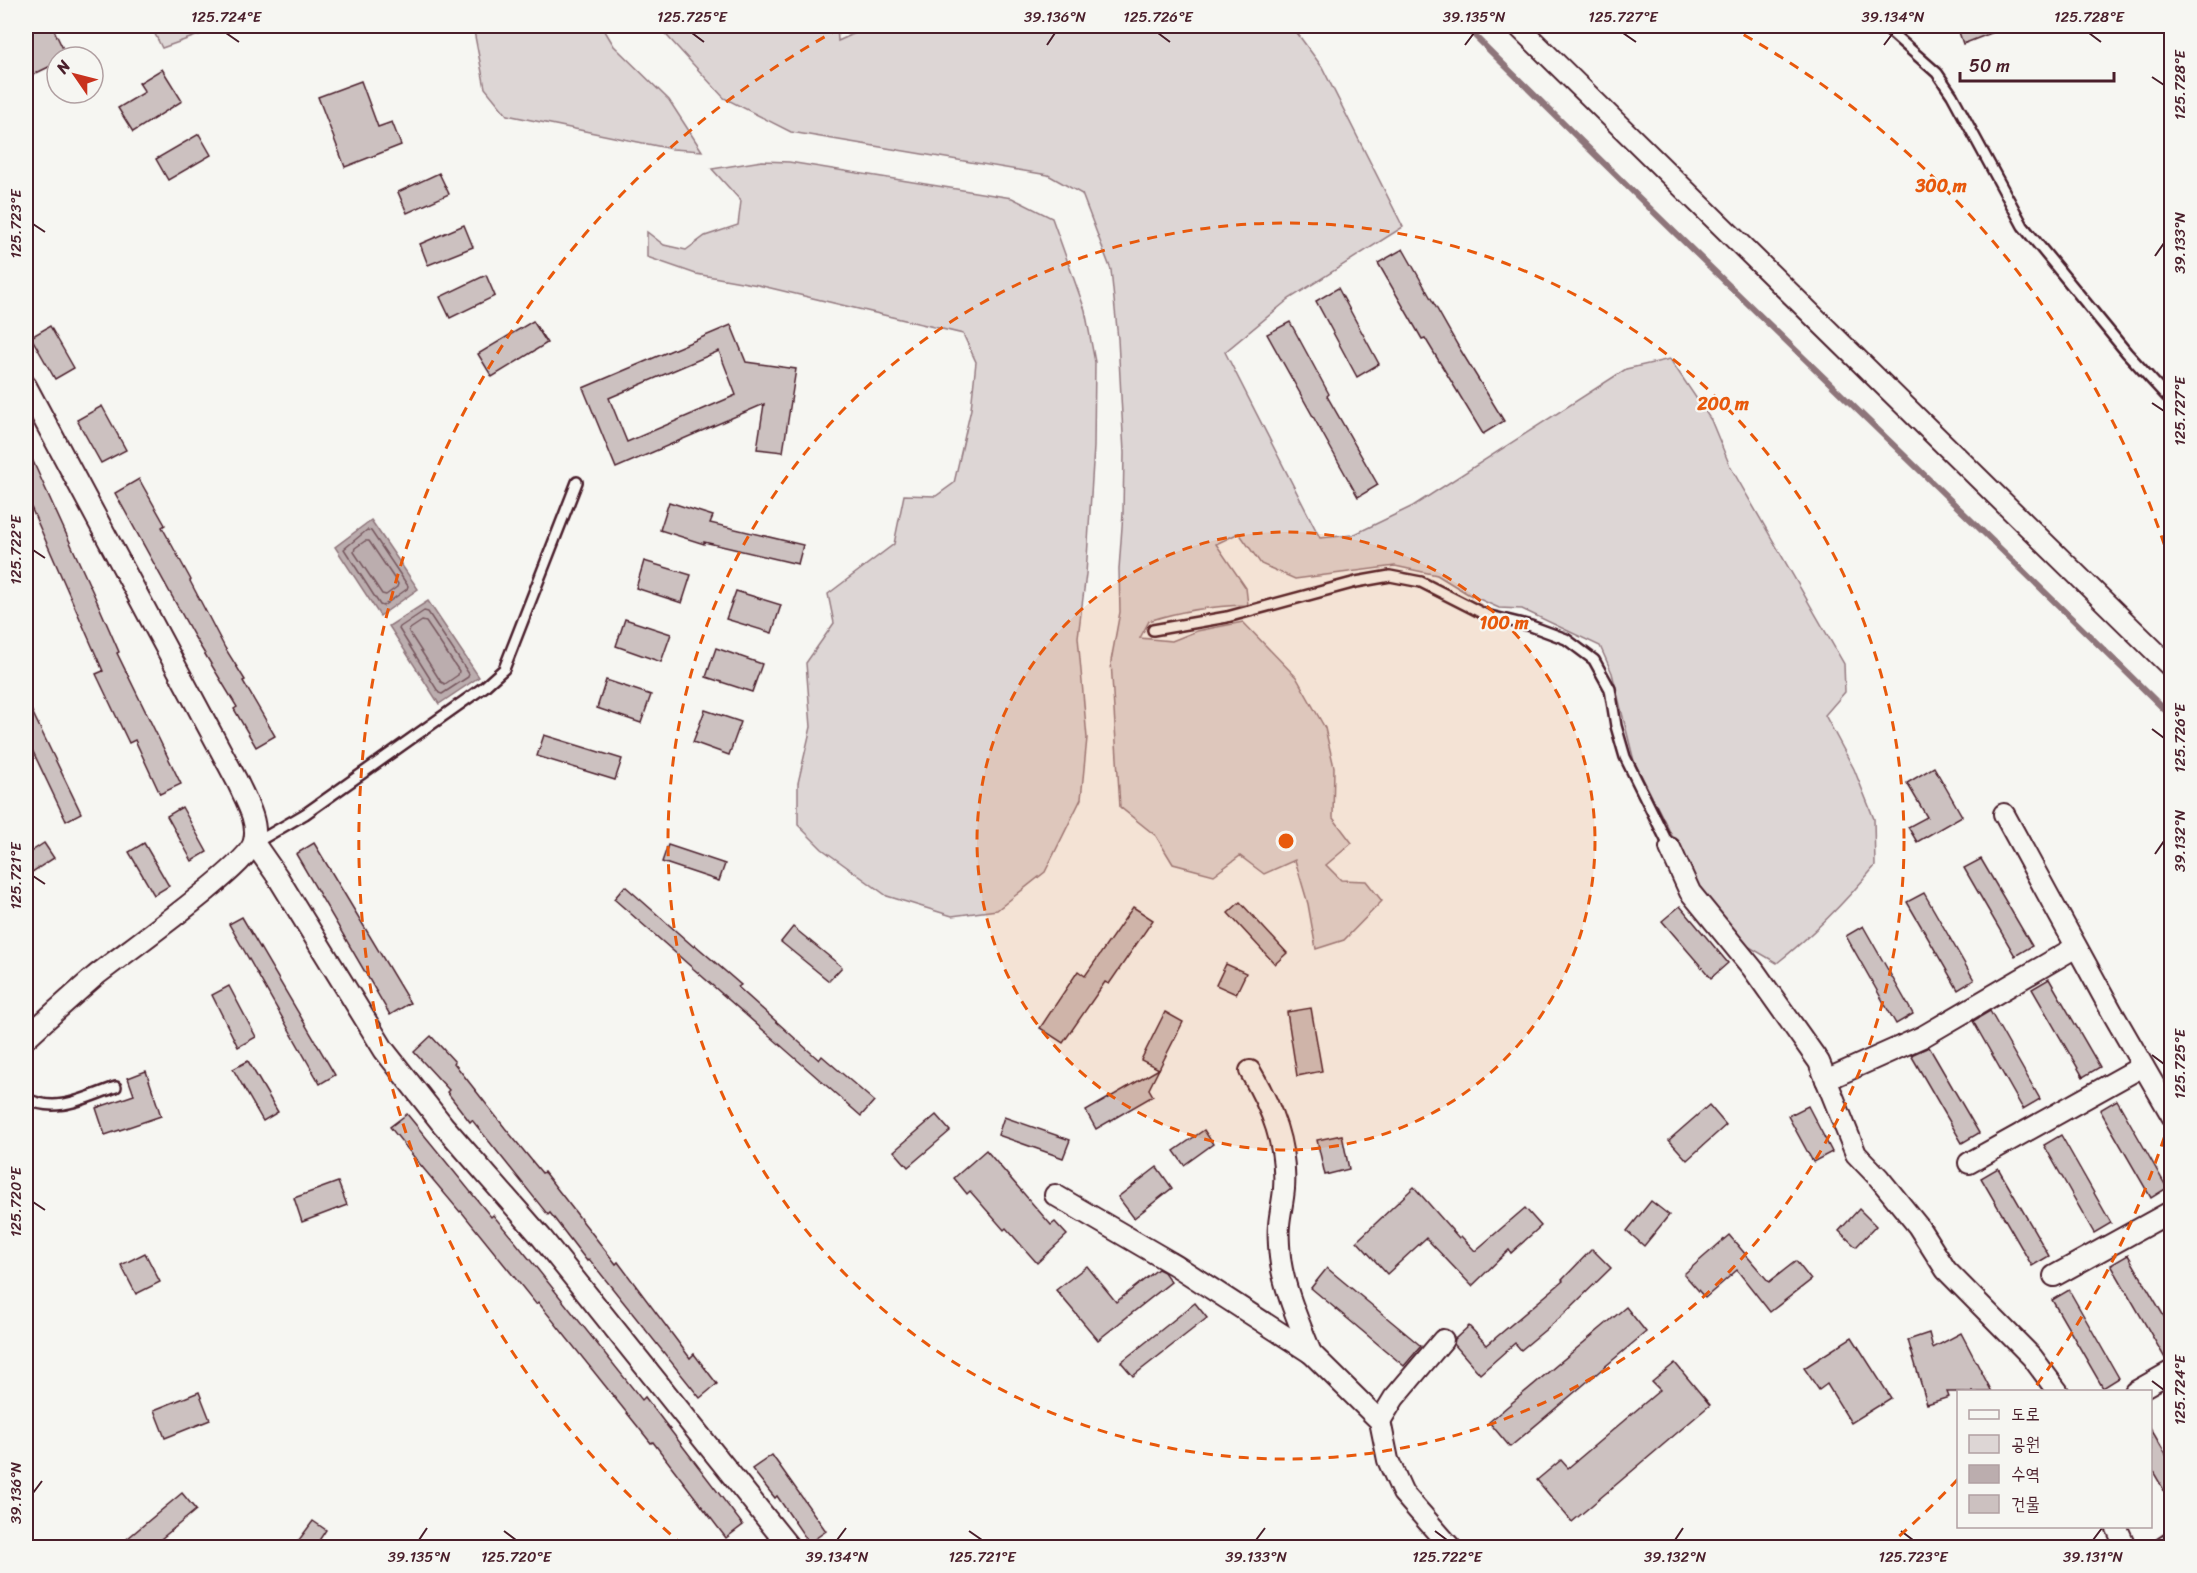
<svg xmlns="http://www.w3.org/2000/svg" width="2197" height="1573" font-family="Sriracha,'Poor Story',sans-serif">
<rect width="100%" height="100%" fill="#f6f6f2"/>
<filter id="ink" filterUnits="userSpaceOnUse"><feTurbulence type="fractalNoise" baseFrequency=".0167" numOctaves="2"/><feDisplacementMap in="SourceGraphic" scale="12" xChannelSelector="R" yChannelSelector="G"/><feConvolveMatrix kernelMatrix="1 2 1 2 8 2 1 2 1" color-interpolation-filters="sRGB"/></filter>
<g filter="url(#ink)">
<g fill="#ddd6d5" stroke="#947a80" stroke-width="1.5">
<path d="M 151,26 L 224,26 L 162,48 Z"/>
<path d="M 473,26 L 602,26 L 614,46 L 669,100 L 702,151 L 672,149 L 507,115 L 485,88 Z"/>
<path d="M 658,26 L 837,26 L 838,41 L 871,26 L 1292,26 L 1322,67 L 1403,227 L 1289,299 L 1225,352 L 1320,538 L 1353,535 L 1413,506 L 1626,369 L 1670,359 L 1711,420 L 1730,466 L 1844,664 L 1845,692 L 1825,715 L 1854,769 L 1874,819 L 1875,866 C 1845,902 1814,934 1777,963 L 1746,945 L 1707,902 L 1691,873 L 1634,761 L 1612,673 L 1600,646 L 1522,609 L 1499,608 L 1468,594 L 1437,575 L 1395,566 L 1295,579 L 1261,564 L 1239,533 L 1216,544 L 1246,588 L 1248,605 C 1214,606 1182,610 1149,621 L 1140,638 L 1172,641 L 1197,631 L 1243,622 L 1296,677 L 1325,728 L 1334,767 L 1333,818 L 1352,843 L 1326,865 L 1341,880 L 1366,881 L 1382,901 L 1344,940 L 1316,949 L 1308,904 L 1295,860 L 1264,874 L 1240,856 L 1214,875 L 1173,864 L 1156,836 L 1120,807 L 1111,661 L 1120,612 L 1119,569 L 1123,513 L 1124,453 L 1118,339 L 1111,270 L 1082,194 L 1048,175 L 791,132 L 724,98 Z"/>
<path d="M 762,161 L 789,162 L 1012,198 L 1052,218 L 1085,310 L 1095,362 L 1094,447 L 1086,574 L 1078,637 L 1087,738 L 1081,799 L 1045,872 L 997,910 L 952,916 L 887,896 L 822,849 L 798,825 L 798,783 L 811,727 L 806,663 L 834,623 L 828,594 L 894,544 L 904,495 L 936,496 L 954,483 L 971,409 L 976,362 L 963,334 L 758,285 L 696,274 L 647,257 L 647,232 L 664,245 L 686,250 L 705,236 L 738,225 L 741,201 L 712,169 Z"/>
</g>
<g fill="#bbadae" stroke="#8e747a" stroke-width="1.5">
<path d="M 371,520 L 418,589 L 380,616 L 335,547 Z"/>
<path d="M 428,601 L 479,677 L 439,704 L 389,626 Z"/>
</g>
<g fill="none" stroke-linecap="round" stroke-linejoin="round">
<g stroke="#77585f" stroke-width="1.5">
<path d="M 367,530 L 371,531 L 408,586 L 407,589 L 383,606 L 380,605 L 344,549 Z"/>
<path d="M 365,541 L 369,541 L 398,584 L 397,587 L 386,595 L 382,594 L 354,552 L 355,548 Z"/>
<path d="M 424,611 L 428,612 L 469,674 L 468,677 L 442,694 L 439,693 L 399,629 L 400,627 Z"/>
<path d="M 422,621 L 426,622 L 459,671 L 458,675 L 445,684 L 441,682 L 409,632 L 410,629 Z"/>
</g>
<path stroke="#8e747a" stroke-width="6" d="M 1465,26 C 1698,259 1938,485 2172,717"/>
</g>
<g fill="#ccc1c0" stroke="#4a1f2b" stroke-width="1.5" fill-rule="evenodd">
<path d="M 26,26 L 52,26 L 67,57 L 57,57 L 57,63 L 26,78 Z"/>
<path d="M 1957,26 L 2006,26 L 2007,27 L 1963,44 Z"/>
<path d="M 162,69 L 182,101 L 133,132 L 118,108 L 145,92 L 139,83 Z"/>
<path d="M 361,81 L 378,127 L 392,122 L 401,145 L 345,167 L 318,97 Z"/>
<path d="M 199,134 L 211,155 L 168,180 L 156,159 Z"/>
<path d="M 439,173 L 449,194 L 407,213 L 398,192 Z"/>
<path d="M 464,225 L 473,247 L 428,265 L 420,244 Z"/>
<path d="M 1403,249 L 1458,346 L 1504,421 L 1483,434 L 1425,338 L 1422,339 L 1378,263 Z"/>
<path d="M 486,275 L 495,296 L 450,318 L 440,297 Z"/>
<path d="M 1338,288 L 1379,364 L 1357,377 L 1316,301 Z"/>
<path d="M 533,321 L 547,343 L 492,377 L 478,354 Z"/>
<path d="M 1290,322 L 1329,394 L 1327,396 L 1378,485 L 1358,497 L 1267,334 Z"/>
<path d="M 731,325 L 746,362 L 796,369 L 783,452 L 757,449 L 764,404 L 616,468 L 583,388 ZM 719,351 L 736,395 L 627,442 L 609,398 Z"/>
<path d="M 50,326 L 74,368 L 55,379 L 31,337 Z"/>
<path d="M 102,406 L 126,450 L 101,463 L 77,420 Z"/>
<path d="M 26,446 L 95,597 L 119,652 L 117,653 L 181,784 L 160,794 L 135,740 L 129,743 L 96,674 L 103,671 L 26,496 Z"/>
<path d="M 139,479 L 165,525 L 162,527 L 191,580 L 190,581 L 225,648 L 245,680 L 243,681 L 275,736 L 256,747 L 234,709 L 237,707 L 194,636 L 115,493 Z"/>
<path d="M 669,502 L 713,516 L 710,523 L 803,545 L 798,564 L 704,542 L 704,544 L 660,530 Z"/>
<path d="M 644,561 L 691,575 L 682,603 L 636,588 Z"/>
<path d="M 736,591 L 781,605 L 772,633 L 726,619 Z"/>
<path d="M 625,619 L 671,634 L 661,662 L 616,646 Z"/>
<path d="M 716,648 L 762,664 L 752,692 L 706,677 Z"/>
<path d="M 606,680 L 651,695 L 641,723 L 597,708 Z"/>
<path d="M 26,699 L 81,813 L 66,821 L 26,737 Z"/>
<path d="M 705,710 L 741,722 L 729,755 L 693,742 Z"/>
<path d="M 544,735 L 622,759 L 615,780 L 537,756 Z"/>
<path d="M 1934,767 L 1962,816 L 1917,842 L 1908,827 L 1927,817 L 1907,783 Z"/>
<path d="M 182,807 L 207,852 L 192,861 L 167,816 Z"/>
<path d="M 44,843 L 54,858 L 26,876 L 26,855 Z"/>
<path d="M 144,843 L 169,886 L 154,895 L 129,852 Z"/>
<path d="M 314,843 L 410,1003 L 390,1015 L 296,854 Z"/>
<path d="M 668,845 L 725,864 L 719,881 L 662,862 Z"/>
<path d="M 1981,859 L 2032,946 L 2015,956 L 1964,868 Z"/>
<path d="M 625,886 L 694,947 L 695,945 L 741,985 L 738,987 L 819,1060 L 822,1056 L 874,1101 L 861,1116 L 614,899 Z"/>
<path d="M 1924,893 L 1974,980 L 1958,990 L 1907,902 Z"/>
<path d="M 1240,902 L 1287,953 L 1275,964 L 1228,913 Z"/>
<path d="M 1680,906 L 1728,963 L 1711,978 L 1662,921 Z"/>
<path d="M 1133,907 L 1153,920 L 1109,984 L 1105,982 L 1063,1043 L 1040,1028 L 1078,971 L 1085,976 Z"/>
<path d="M 242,917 L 335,1075 L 320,1084 L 229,924 Z"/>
<path d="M 1863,926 L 1913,1014 L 1896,1024 L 1846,936 Z"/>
<path d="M 793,927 L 842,967 L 829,981 L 781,942 Z"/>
<path d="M 1226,964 L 1246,973 L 1236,994 L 1216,985 Z"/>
<path d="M 2049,979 L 2100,1067 L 2083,1077 L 2032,989 Z"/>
<path d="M 229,986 L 256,1037 L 238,1047 L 212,995 Z"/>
<path d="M 1311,1008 L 1322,1071 L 1297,1076 L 1287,1012 Z"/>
<path d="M 1990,1011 L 2040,1099 L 2023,1109 L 1973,1021 Z"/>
<path d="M 1165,1012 L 1183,1022 L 1159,1069 L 1141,1060 Z"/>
<path d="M 431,1036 L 455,1062 L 454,1063 L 505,1128 L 542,1173 L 544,1172 L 616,1264 L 618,1262 L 690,1358 L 694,1354 L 717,1384 L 700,1398 L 589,1259 L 587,1261 L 550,1213 L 548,1215 L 472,1120 L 470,1122 L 447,1092 L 449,1090 L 414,1052 Z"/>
<path d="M 1929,1047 L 1979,1133 L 1962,1143 L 1911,1055 Z"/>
<path d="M 248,1061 L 278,1112 L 263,1121 L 233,1069 Z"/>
<path d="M 1159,1069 L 1149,1089 L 1153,1096 L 1096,1129 L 1086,1111 Z"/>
<path d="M 146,1071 L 161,1116 L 105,1135 L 96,1108 L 134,1095 L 128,1078 Z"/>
<path d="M 2117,1100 L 2167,1188 L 2151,1198 L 2100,1110 Z"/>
<path d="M 1709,1105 L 1726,1125 L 1687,1160 L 1669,1140 Z"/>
<path d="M 1808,1106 L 1832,1152 L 1813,1162 L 1788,1116 Z"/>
<path d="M 407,1114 L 491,1217 L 493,1215 L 531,1261 L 642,1400 L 645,1397 L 743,1525 L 726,1538 L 653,1442 L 651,1443 L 538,1302 L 536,1304 L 461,1211 L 460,1212 L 418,1162 L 390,1127 Z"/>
<path d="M 936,1115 L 950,1131 L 908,1167 L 894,1151 Z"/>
<path d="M 1004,1117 L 1070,1140 L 1063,1158 L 998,1135 Z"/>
<path d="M 1204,1130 L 1213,1144 L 1184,1165 L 1174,1151 Z"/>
<path d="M 1342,1135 L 1349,1169 L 1325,1175 L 1317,1140 Z"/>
<path d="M 2061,1135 L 2111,1223 L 2094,1233 L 2044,1145 Z"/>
<path d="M 986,1150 L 1051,1225 L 1055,1222 L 1067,1235 L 1037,1263 L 1006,1228 L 1004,1230 L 970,1191 L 967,1194 L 954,1178 Z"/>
<path d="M 1157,1167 L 1172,1188 L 1134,1218 L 1118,1197 Z"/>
<path d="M 1998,1168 L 2049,1256 L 2032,1266 L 1981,1178 Z"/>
<path d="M 338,1182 L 347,1205 L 302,1222 L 294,1198 Z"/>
<path d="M 1414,1187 L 1459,1238 L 1461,1236 L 1475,1251 L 1525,1208 L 1541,1226 L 1511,1253 L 1509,1250 L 1472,1286 L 1426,1238 L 1387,1274 L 1357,1241 Z"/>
<path d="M 1651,1201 L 1669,1215 L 1644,1246 L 1627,1231 Z"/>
<path d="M 1859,1209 L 1876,1226 L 1856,1247 L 1839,1231 Z"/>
<path d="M 1729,1235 L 1769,1282 L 1796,1261 L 1811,1280 L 1770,1312 L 1737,1270 L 1705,1298 L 1684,1274 Z"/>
<path d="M 1592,1249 L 1611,1268 L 1562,1316 L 1521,1350 L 1515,1343 L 1480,1374 L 1454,1344 L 1455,1339 L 1469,1326 L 1487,1345 L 1563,1281 L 1562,1280 Z"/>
<path d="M 145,1253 L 160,1282 L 136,1294 L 121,1265 Z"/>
<path d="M 2128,1255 L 2172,1330 L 2172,1359 L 2166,1360 L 2111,1265 Z"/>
<path d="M 1087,1266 L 1116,1302 L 1158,1269 L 1164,1272 L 1171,1282 L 1098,1340 L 1056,1290 Z"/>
<path d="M 1327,1268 L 1421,1346 L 1404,1366 L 1311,1288 Z"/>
<path d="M 2069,1290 L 2119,1378 L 2103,1388 L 2052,1300 Z"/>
<path d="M 1195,1303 L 1207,1318 L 1133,1376 L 1121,1362 Z"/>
<path d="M 1626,1307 L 1646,1332 L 1510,1447 L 1489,1422 Z"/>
<path d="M 1929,1333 L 1933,1348 L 1961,1333 L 1992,1392 L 1947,1392 L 1949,1397 L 1927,1404 L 1908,1340 Z"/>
<path d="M 1852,1337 L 1891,1398 L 1851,1423 L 1827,1384 L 1819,1390 L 1804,1368 Z"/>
<path d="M 1675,1363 L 1710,1405 L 1572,1522 L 1537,1480 L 1561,1460 L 1568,1468 L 1660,1390 L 1652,1382 Z"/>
<path d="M 199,1392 L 210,1420 L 165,1438 L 154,1410 Z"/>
<path d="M 2151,1429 L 2172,1465 L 2172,1504 L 2151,1468 Z"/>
<path d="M 772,1455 L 826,1531 L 809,1543 L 777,1496 L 775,1498 L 752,1469 Z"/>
<path d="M 182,1493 L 196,1510 L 150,1548 L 116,1548 Z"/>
<path d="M 313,1521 L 326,1530 L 314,1548 L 293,1548 Z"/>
</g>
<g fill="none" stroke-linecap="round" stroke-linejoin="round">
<defs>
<g id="service">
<path d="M 1884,26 L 1937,73 L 1952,95 L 2023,226 L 2127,353 L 2172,402"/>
<path d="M 1153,630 L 1227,617 L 1356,582 L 1390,576 L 1421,582 L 1486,615 L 1531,626 L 1566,639 L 1594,660 L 1610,689 L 1616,726 L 1625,757 L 1670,848"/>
<path d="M 255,843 L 305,814 L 484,687 L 504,669 L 577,482"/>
<path d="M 26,1098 C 56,1115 86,1097 116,1087"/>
</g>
<g id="minor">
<path d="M 1518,26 L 2172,668"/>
<path d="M 26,386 L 237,781 C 245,799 259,821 254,841 C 250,865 120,956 94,977 C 71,997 48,1018 26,1038"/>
<path d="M 2004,814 L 2112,1012 L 2172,1116"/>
<path d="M 254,843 L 277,876 L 384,1050 L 443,1125 L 542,1238 L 790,1548"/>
<path d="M 1670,848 L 1690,892 L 1753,969 L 1819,1062 L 1856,1154 L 1879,1178 L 1918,1226 L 1946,1270 L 2032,1357 L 2058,1392"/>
<path d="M 1250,1071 C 1272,1108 1287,1145 1284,1189 C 1283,1201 1280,1213 1279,1225 C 1278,1235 1279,1247 1280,1257 C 1283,1287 1300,1325 1311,1353"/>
<path d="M 1826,1080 L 1922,1037 L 2076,947"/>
<path d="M 1969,1163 L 2143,1066"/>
<path d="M 1055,1195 L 1175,1265 L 1311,1353 L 1380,1421 L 1388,1460 L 1403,1493 L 1451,1548"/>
<path d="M 2054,1276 L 2172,1211"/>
<path d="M 2135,1392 L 2172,1371"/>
<path d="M 1380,1421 L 1394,1398 L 1443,1340"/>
<path d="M 2116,1526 L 2126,1548"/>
<path d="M 2163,1548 L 2172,1542"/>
</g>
</defs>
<use href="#service" stroke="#4a1f2b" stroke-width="14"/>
<use href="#minor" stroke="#4a1f2b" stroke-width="24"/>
<use href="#service" stroke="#f6f6f2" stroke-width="9"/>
<use href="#minor" stroke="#f6f6f2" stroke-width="20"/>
</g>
</g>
<path fill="none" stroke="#4a1f2b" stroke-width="2" d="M 226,33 L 239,42M 692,33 L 704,42M 1158,33 L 1170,42M 1623,33 L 1636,42M 2089,33 L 2101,42M 1047,45 L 1055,33M 1465,45 L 1474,33M 1884,45 L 1893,33M 2152,77 L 2164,85M 33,224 L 45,232M 2155,256 L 2164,243M 2152,403 L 2164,411M 33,550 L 45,558M 2152,729 L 2164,738M 2155,854 L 2164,841M 33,876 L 45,884M 2152,1055 L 2164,1064M 33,1202 L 45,1210M 2152,1381 L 2164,1390M 33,1493 L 42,1481M 504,1531 L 516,1540M 969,1531 L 982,1540M 1435,1531 L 1447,1540M 1901,1531 L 1913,1540M 419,1540 L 427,1528M 837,1540 L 846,1528M 1256,1540 L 1265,1528M 1675,1540 L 1683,1528M 2093,1540 L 2102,1528"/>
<circle cx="1286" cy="841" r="309" fill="#e8590c" fill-opacity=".12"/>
<g fill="none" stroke="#e8590c" stroke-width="3" stroke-dasharray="10 8">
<circle cx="1286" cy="841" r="309"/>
<circle cx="1286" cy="841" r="618"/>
<path d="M2170 1120A927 927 0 0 1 2036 1386M1958 1479A927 927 0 0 1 1888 1546M684 1546A927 927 0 0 1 844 26M1728 26A927 927 0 0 1 2170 562"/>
</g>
<circle cx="1286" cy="841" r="9" fill="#e8590c" stroke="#f6f6f2" stroke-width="3"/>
<g font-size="18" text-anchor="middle" font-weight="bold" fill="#e8590c" stroke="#f6f6f2" stroke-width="4.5" stroke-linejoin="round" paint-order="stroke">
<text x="1941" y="192">300 m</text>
<text x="1723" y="410">200 m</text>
<text x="1504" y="629">100 m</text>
</g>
<rect width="2197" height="1573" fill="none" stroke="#f6f6f2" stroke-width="66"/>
<rect x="1957" y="1390" width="195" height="138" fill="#f6f6f2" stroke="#b1a0a2" stroke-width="1.5"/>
<rect x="1969" y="1410" width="30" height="9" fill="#f6f6f2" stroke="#b1a0a2" stroke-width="1.5"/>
<text x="2011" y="1420" font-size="18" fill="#4a1f2b">도로</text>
<rect x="1969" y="1435" width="30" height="18" fill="#ddd6d5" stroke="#b1a0a2" stroke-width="1.5"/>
<text x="2011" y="1450" font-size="18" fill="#4a1f2b">공원</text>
<rect x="1969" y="1465" width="30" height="18" fill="#bbadae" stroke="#b1a0a2" stroke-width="1.5"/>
<text x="2011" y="1480" font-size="18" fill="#4a1f2b">수역</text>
<rect x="1969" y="1495" width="30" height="18" fill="#ccc1c0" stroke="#b1a0a2" stroke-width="1.5"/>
<text x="2011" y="1510" font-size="18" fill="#4a1f2b">건물</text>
<g transform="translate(75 75) rotate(305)"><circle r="28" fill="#f6f6f2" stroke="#b1a0a2" stroke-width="1.5"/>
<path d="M0-4.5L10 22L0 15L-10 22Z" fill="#c8321e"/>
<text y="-9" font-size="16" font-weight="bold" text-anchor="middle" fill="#4a1f2b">N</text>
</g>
<path d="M1960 72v9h154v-9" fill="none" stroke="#4a1f2b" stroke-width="3"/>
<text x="1969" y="72" font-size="18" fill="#4a1f2b" stroke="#f6f6f2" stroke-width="4.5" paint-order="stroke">50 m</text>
<rect x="33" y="33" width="2131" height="1507" fill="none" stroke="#4a1f2b" stroke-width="2"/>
<g font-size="15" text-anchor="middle" fill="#4a1f2b">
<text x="226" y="22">125.724°E</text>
<text x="692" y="22">125.725°E</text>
<text x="1055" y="22">39.136°N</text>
<text x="1158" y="22">125.726°E</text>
<text x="1474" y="22">39.135°N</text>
<text x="1623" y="22">125.727°E</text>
<text x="1893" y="22">39.134°N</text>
<text x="2089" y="22">125.728°E</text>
<text transform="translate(2180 85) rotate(-90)" y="5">125.728°E</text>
<text transform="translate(16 224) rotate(-90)" y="5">125.723°E</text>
<text transform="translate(2180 243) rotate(-90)" y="5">39.133°N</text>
<text transform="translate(2180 411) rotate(-90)" y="5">125.727°E</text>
<text transform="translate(16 550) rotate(-90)" y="5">125.722°E</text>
<text transform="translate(2180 738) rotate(-90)" y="5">125.726°E</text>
<text transform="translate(2180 841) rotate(-90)" y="5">39.132°N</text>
<text transform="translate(16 876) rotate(-90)" y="5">125.721°E</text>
<text transform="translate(2180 1064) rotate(-90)" y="5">125.725°E</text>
<text transform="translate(16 1202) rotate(-90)" y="5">125.720°E</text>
<text transform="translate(2180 1390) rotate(-90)" y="5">125.724°E</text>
<text transform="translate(16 1493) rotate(-90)" y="5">39.136°N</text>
<text x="419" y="1562">39.135°N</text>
<text x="516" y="1562">125.720°E</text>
<text x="837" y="1562">39.134°N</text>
<text x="982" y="1562">125.721°E</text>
<text x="1256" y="1562">39.133°N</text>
<text x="1447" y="1562">125.722°E</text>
<text x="1675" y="1562">39.132°N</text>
<text x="1913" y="1562">125.723°E</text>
<text x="2093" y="1562">39.131°N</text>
</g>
</svg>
